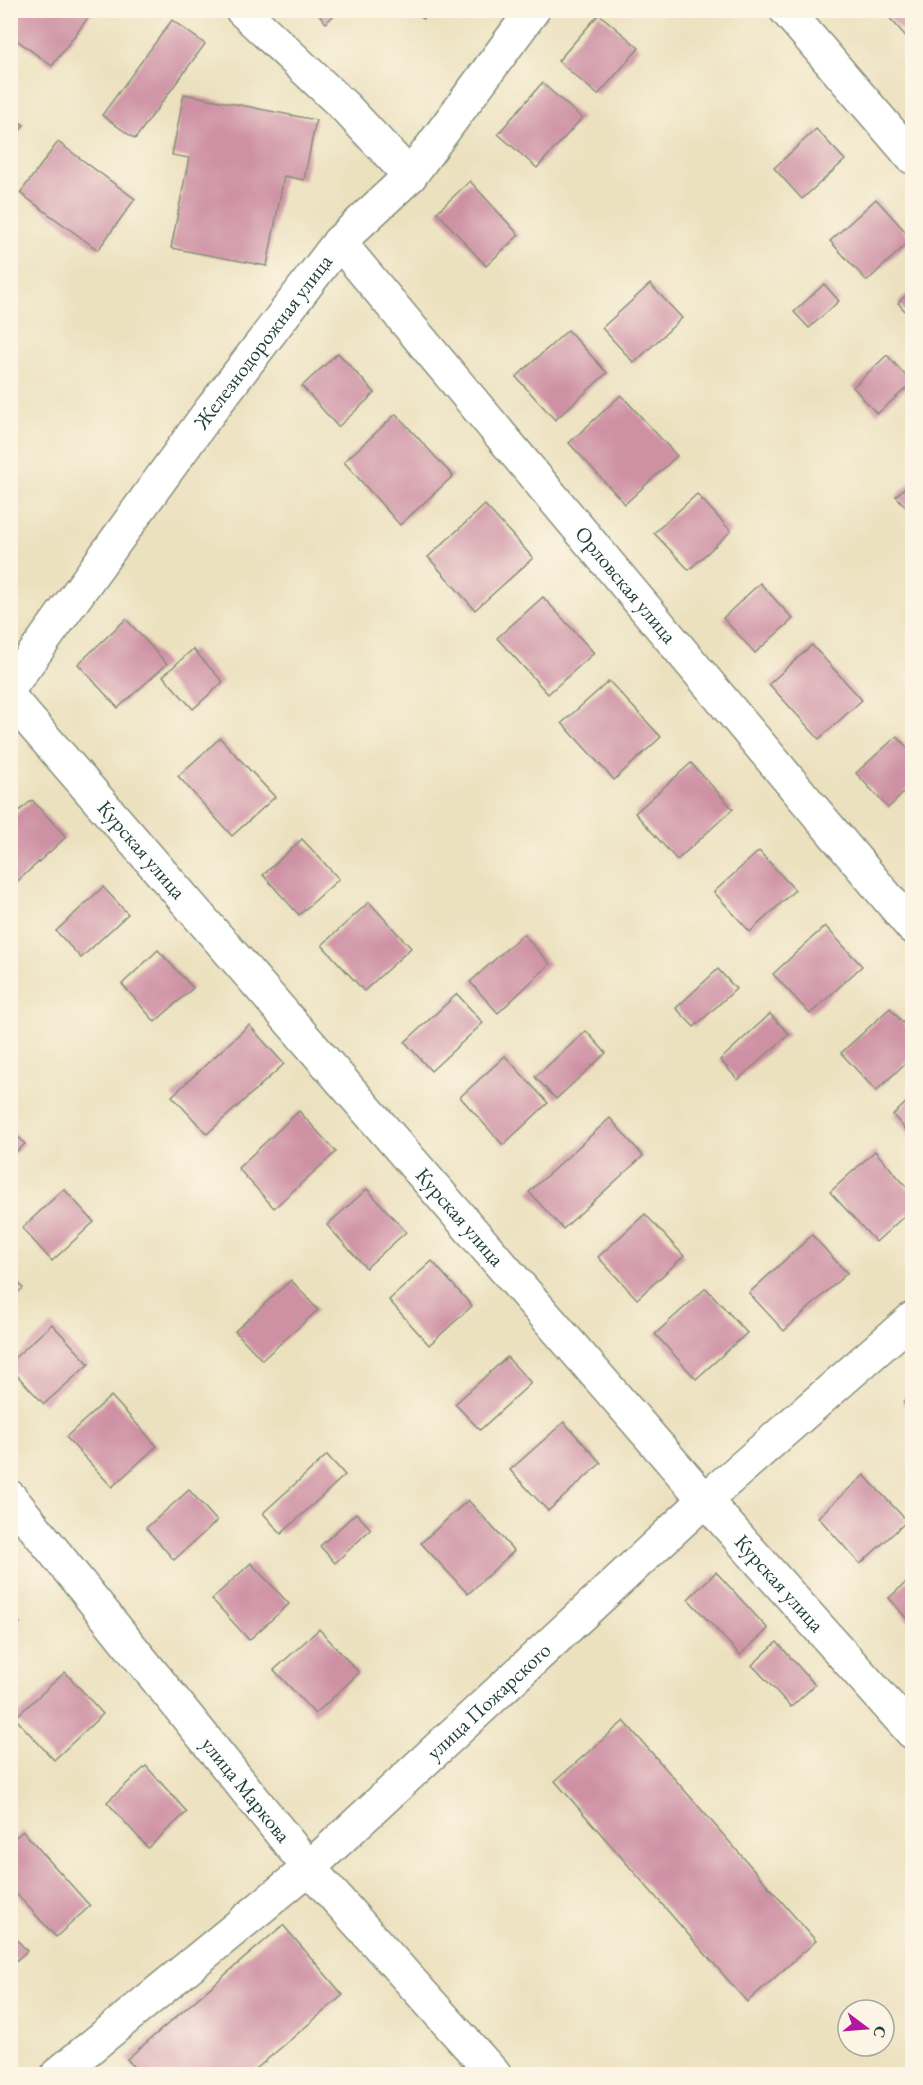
<svg xmlns="http://www.w3.org/2000/svg" width="923" height="2085" font-family="'EB Garamond',serif">
<rect width="100%" height="100%" fill="#fcf5e5"/>
<filter id="ink" filterUnits="userSpaceOnUse"><feTurbulence type="fractalNoise" baseFrequency=".0167" numOctaves="2"/><feDisplacementMap in="SourceGraphic" scale="12" xChannelSelector="R" yChannelSelector="G"/><feConvolveMatrix kernelMatrix="1 2 1 2 8 2 1 2 1" color-interpolation-filters="sRGB"/></filter>
<filter id="wash" filterUnits="userSpaceOnUse"><feTurbulence type="fractalNoise" baseFrequency=".008" numOctaves="4" result="noise"/><feDisplacementMap in="SourceGraphic" scale="24" xChannelSelector="R" yChannelSelector="G"/><feGaussianBlur stdDeviation="1.35" result="paint"/><feColorMatrix in="noise" values="0 0 0 0 0 0 0 0 0 0 0 0 0 0 0 0 0 1.4 0 .05"/><feComposite in="paint" operator="in"/></filter>
<g filter="url(#wash)">
<rect width="100%" height="100%" fill="#ece1bf"/>
<g id="blocks">
<g fill="#ce91a4">
<path d="M 10,10 L 94,10 L 52,66 L 10,35 Z"/>
<path d="M 315,10 L 339,10 L 326,23 Z"/>
<path d="M 412,10 L 429,10 L 423,19 Z"/>
<path d="M 892,10 L 912,10 L 912,43 L 887,15 Z"/>
<path d="M 599,14 L 639,48 L 598,95 L 558,61 Z"/>
<path d="M 172,20 L 205,44 L 135,139 L 102,115 Z"/>
<path d="M 542,83 L 582,118 L 537,168 L 498,134 Z"/>
<path d="M 184,94 L 316,120 L 304,180 L 284,176 L 267,266 L 171,248 L 189,158 L 172,155 Z"/>
<path d="M 10,116 L 24,125 L 10,144 Z"/>
<path d="M 816,129 L 845,160 L 802,199 L 774,168 Z"/>
<path d="M 58,142 L 135,199 L 98,250 L 20,193 Z"/>
<path d="M 470,181 L 519,235 L 486,266 L 437,212 Z"/>
<path d="M 876,199 L 912,239 L 867,281 L 830,241 Z"/>
<path d="M 650,284 L 682,318 L 634,363 L 602,328 Z"/>
<path d="M 824,284 L 839,301 L 809,328 L 794,312 Z"/>
<path d="M 912,289 L 912,319 L 898,303 Z"/>
<path d="M 568,330 L 607,373 L 555,420 L 516,377 Z"/>
<path d="M 338,353 L 375,393 L 338,427 L 302,386 Z"/>
<path d="M 887,355 L 912,383 L 877,414 L 853,387 Z"/>
<path d="M 621,395 L 677,456 L 625,504 L 569,443 Z"/>
<path d="M 396,414 L 453,476 L 400,525 L 344,462 Z"/>
<path d="M 912,481 L 912,514 L 896,496 Z"/>
<path d="M 697,494 L 731,531 L 689,570 L 654,533 Z"/>
<path d="M 485,505 L 533,558 L 475,610 L 428,557 Z"/>
<path d="M 760,583 L 793,619 L 755,653 L 723,618 Z"/>
<path d="M 543,597 L 594,653 L 548,694 L 497,638 Z"/>
<path d="M 126,619 L 167,664 L 118,708 L 78,664 Z"/>
<path d="M 812,645 L 862,700 L 819,739 L 769,684 Z"/>
<path d="M 193,649 L 223,682 L 193,709 L 163,676 Z"/>
<path d="M 609,681 L 661,737 L 614,780 L 562,723 Z"/>
<path d="M 897,736 L 912,753 L 912,785 L 888,808 L 856,773 Z"/>
<path d="M 220,738 L 275,797 L 232,836 L 178,776 Z"/>
<path d="M 691,763 L 733,809 L 677,860 L 635,813 Z"/>
<path d="M 32,800 L 66,837 L 10,888 L 10,819 Z"/>
<path d="M 302,839 L 339,879 L 299,915 L 263,875 Z"/>
<path d="M 759,851 L 795,890 L 750,932 L 714,892 Z"/>
<path d="M 103,887 L 128,914 L 81,958 L 56,931 Z"/>
<path d="M 369,902 L 411,948 L 364,991 L 322,945 Z"/>
<path d="M 825,926 L 862,966 L 810,1014 L 773,974 Z"/>
<path d="M 523,934 L 550,964 L 498,1013 L 470,982 Z"/>
<path d="M 158,950 L 193,988 L 155,1022 L 122,984 Z"/>
<path d="M 718,969 L 736,989 L 694,1027 L 676,1008 Z"/>
<path d="M 457,994 L 483,1023 L 431,1071 L 405,1042 Z"/>
<path d="M 890,1008 L 912,1033 L 912,1057 L 876,1091 L 841,1053 Z"/>
<path d="M 770,1014 L 789,1034 L 738,1080 L 720,1060 Z"/>
<path d="M 249,1025 L 284,1064 L 207,1134 L 172,1096 Z"/>
<path d="M 586,1031 L 606,1053 L 556,1099 L 535,1077 Z"/>
<path d="M 505,1056 L 548,1103 L 503,1145 L 460,1097 Z"/>
<path d="M 912,1097 L 912,1137 L 893,1115 Z"/>
<path d="M 299,1111 L 336,1152 L 274,1208 L 238,1168 Z"/>
<path d="M 610,1118 L 643,1156 L 563,1229 L 529,1192 Z"/>
<path d="M 10,1128 L 25,1144 L 10,1157 Z"/>
<path d="M 875,1151 L 912,1193 L 912,1209 L 876,1242 L 830,1192 Z"/>
<path d="M 64,1189 L 94,1222 L 52,1261 L 22,1228 Z"/>
<path d="M 367,1189 L 406,1232 L 366,1268 L 327,1225 Z"/>
<path d="M 645,1214 L 684,1256 L 637,1299 L 598,1257 Z"/>
<path d="M 812,1235 L 847,1273 L 784,1331 L 749,1293 Z"/>
<path d="M 432,1261 L 472,1306 L 429,1345 L 389,1300 Z"/>
<path d="M 10,1274 L 23,1288 L 10,1300 Z"/>
<path d="M 291,1280 L 318,1310 L 262,1360 L 235,1331 Z"/>
<path d="M 706,1288 L 747,1333 L 696,1379 L 655,1334 Z"/>
<path d="M 52,1324 L 89,1364 L 44,1404 L 10,1368 L 10,1362 Z"/>
<path d="M 507,1357 L 531,1383 L 480,1430 L 455,1404 Z"/>
<path d="M 912,1393 L 912,1413 L 903,1402 Z"/>
<path d="M 111,1396 L 157,1446 L 112,1487 L 66,1437 Z"/>
<path d="M 564,1422 L 601,1463 L 548,1511 L 510,1470 Z"/>
<path d="M 327,1455 L 345,1475 L 281,1534 L 263,1513 Z"/>
<path d="M 864,1475 L 907,1521 L 860,1564 L 818,1517 Z"/>
<path d="M 189,1490 L 217,1521 L 174,1560 L 146,1528 Z"/>
<path d="M 468,1500 L 514,1551 L 468,1594 L 421,1543 Z"/>
<path d="M 356,1513 L 371,1529 L 335,1563 L 320,1546 Z"/>
<path d="M 251,1563 L 289,1604 L 249,1640 L 212,1599 Z"/>
<path d="M 716,1572 L 768,1629 L 740,1655 L 688,1599 Z"/>
<path d="M 912,1577 L 912,1625 L 889,1598 Z"/>
<path d="M 10,1613 L 20,1623 L 10,1631 Z"/>
<path d="M 319,1629 L 359,1673 L 315,1714 L 274,1670 Z"/>
<path d="M 777,1642 L 815,1685 L 791,1707 L 752,1665 Z"/>
<path d="M 65,1672 L 103,1714 L 54,1760 L 15,1718 Z"/>
<path d="M 624,1721 L 816,1941 L 747,2002 L 555,1781 Z"/>
<path d="M 146,1766 L 187,1812 L 148,1848 L 107,1802 Z"/>
<path d="M 23,1831 L 90,1906 L 56,1937 L 10,1887 L 10,1842 Z"/>
<path d="M 283,1925 L 343,1995 L 250,2074 L 139,2074 L 127,2059 Z"/>
<path d="M 10,1932 L 27,1951 L 10,1966 Z"/>
</g>
</g>
</g>
<g filter="url(#ink)">
<use href="#blocks" fill-opacity="0" stroke="#868f7a" stroke-width="1.5"/>
<g fill="none" stroke-linecap="round" stroke-linejoin="round">
<defs>
<g id="minor">
<path d="M 242,10 L 345,107 L 410,176"/>
<path d="M 786,10 L 912,157"/>
<path id="s1" d="M 339,242 L 912,927"/>
<path id="s2" d="M 10,687 L 207,415 L 339,242 L 410,176 L 533,10"/>
<path id="s3" d="M 10,698 L 705,1500 L 912,1732"/>
<path id="s4" d="M 10,1497 L 309,1868 L 494,2074"/>
<path id="s5" d="M 58,2074 L 309,1868 L 705,1500 L 912,1319"/>
</g>
</defs>
<use href="#minor" stroke="#868f7a" stroke-width="36"/>
<use href="#minor" stroke="#fff" stroke-width="33"/>
</g>
</g>
<g text-anchor="middle" stroke-width="4.5" stroke-linejoin="round" paint-order="stroke">
<g font-size="21" fill="#1f3d34" stroke="#fcf5e5">
<text dy="7" stroke="none"><textPath href="#s2" startOffset="428">Железнодорожная улица</textPath></text>
<text dy="7" stroke="none"><textPath href="#s1" startOffset="447">Орловская улица</textPath></text>
<text dy="7" stroke="none"><textPath href="#s3" startOffset="201">Курская улица</textPath></text>
<text dy="7" stroke="none"><textPath href="#s3" startOffset="687">Курская улица</textPath></text>
<text dy="7" stroke="none"><textPath href="#s3" startOffset="1173">Курская улица</textPath></text>
<text dy="7" stroke="none"><textPath href="#s5" startOffset="570">улица Пожарского</textPath></text>
<text dy="7" stroke="none"><textPath href="#s4" startOffset="376">улица Маркова</textPath></text>
</g>
</g>
<rect width="923" height="2085" fill="none" stroke="#fcf5e5" stroke-width="36"/>
<g transform="translate(866 2028) rotate(106)"><circle r="28" fill="#fcf5e5" stroke="#a4ab9e" stroke-width="1.5"/>
<path d="M0-4.5L10 22L0 15L-10 22Z" fill="#b5179e"/>
<text y="-9" font-size="16" font-weight="bold" text-anchor="middle" fill="#1f3d34">С</text>
</g>
</svg>
